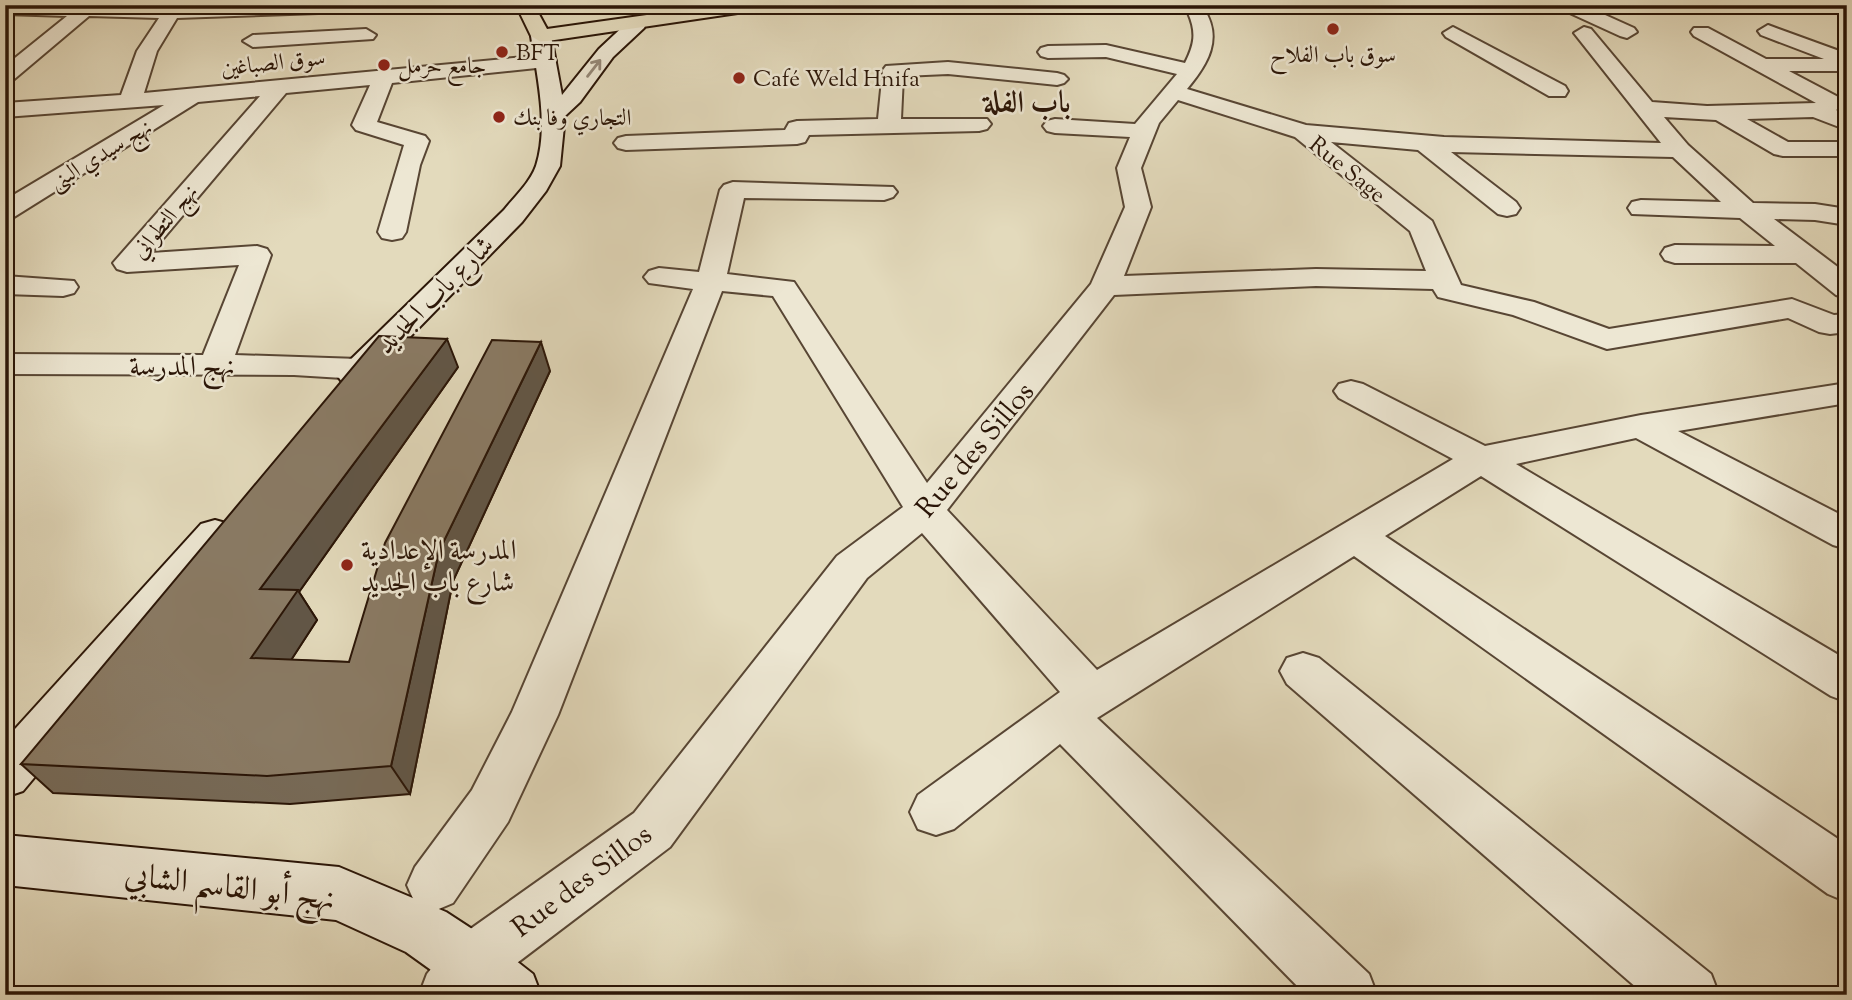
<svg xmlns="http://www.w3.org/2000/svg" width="1852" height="1000" font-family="'Sorts Mill Goudy',Amiri,serif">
<rect width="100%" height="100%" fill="#e3dabc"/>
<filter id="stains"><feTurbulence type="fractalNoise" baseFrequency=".00286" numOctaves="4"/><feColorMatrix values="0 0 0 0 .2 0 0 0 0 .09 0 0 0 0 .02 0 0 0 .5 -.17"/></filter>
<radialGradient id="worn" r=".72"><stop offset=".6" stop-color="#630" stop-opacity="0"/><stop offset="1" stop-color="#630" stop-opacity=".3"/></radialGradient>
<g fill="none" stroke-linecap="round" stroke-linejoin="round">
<defs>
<g id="street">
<path d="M 5,5 L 204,7 L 414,5 L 405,10 L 177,18 L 157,51 L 144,93 L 546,55 L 553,57 L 556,61 L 553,65 L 546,67 L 392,83 L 377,122 L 425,136 L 429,141 L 420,165 L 406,232 L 402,238 L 392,240 L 382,238 L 378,232 L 404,145 L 356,130 L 352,125 L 370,85 L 286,93 L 151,253 L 257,246 L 267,249 L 271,255 L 235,355 L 359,359 L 371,362 L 376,369 L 371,376 L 359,379 L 294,375 L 5,374 L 5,354 L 203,355 L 239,265 L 127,272 L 117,269 L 113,263 L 260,96 L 198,102 L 14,217 L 5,219 L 5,200 L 164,105 L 5,117 L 5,103 L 121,95 L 137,51 L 159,18 L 89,16 L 12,81 L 5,83 L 5,66 L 67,16 L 5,14 Z"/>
<path d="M 1558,5 L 1583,5 L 1634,28 L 1637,32 L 1627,38 L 1620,36 L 1561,9 Z"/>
<path d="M 1197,7 L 1204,9 C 1223,39 1208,64 1187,89 L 1306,125 L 1444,137 L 1661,143 L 1574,33 L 1584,27 L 1591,29 L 1652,102 L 1707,106 L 1816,103 L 1694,36 L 1691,32 L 1694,28 L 1708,28 L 1766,59 L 1824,59 L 1761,35 L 1758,31 L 1768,25 L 1842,52 L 1845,56 L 1843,59 L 1847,59 L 1847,71 L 1789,71 L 1842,99 L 1845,104 L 1836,110 L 1847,115 L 1847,130 L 1813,117 L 1747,119 L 1788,142 L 1847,142 L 1847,156 L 1783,156 L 1774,154 L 1716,120 L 1664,117 L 1688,145 L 1753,203 L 1815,204 L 1847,209 L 1847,225 L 1815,220 L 1774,219 L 1847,274 L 1847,298 L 1836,295 L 1796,263 L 1675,263 L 1665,260 L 1661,254 L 1665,248 L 1675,245 L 1775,246 L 1740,218 L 1632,214 L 1628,208 L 1632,202 L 1641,200 L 1721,202 L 1673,157 L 1451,152 L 1516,202 L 1520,208 L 1516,214 L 1507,216 L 1498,214 L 1418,150 L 1331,142 L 1432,221 L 1461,285 L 1534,302 L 1609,329 L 1792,299 L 1834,315 L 1847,314 L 1847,332 L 1830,334 L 1819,332 L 1788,318 L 1607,349 L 1513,315 L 1438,297 L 1433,289 L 1316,286 L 1114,295 L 947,510 L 1097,670 L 1453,459 L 1339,398 L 1334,391 L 1339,384 L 1351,381 L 1363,384 L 1485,446 L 1641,415 L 1847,383 L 1847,403 L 1678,431 L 1847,518 L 1847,549 L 1833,545 L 1636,438 L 1516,464 L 1847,660 L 1847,702 L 1831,696 L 1481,476 L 1385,536 L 1847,845 L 1847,902 L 1828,894 L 1354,556 L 1097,718 L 1369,974 L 1377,995 L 1306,995 L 1060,744 L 954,829 L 936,835 L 918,829 L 910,812 L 918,795 L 1060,692 L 922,533 L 867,578 L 670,847 L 492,982 L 484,995 L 419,995 L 427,974 L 452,942 L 634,813 L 837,556 L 903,507 L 773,296 L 722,291 L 558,715 L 508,822 L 453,903 L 434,911 L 415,903 L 407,885 L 415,867 L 472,790 L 512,712 L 693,289 L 649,283 L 644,277 L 649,271 L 659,268 L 699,272 L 720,190 L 724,185 L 733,182 L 893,187 L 897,192 L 893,197 L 884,200 L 744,198 L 727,274 L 794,282 L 927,483 L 1091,284 L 1125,207 L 1117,168 L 1130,137 L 1055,133 L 1047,131 L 1043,126 L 1047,121 L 1055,119 L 1135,124 L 1177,74 L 1106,57 L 1048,58 L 1041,56 L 1038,52 L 1041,48 L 1048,46 L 1106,45 L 1185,63 C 1194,45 1197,33 1188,13 ZM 1178,100 L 1295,137 L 1410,231 L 1426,271 L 1316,269 L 1124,276 L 1151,207 L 1141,168 L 1159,123 Z"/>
<path d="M 1453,27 L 1565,86 L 1568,91 L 1565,96 L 1549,96 L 1446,37 L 1443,33 Z"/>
<path d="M 366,29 L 376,35 L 373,39 L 253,47 L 243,41 L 253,35 Z"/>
<path d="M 948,62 L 1057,73 L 1064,75 L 1068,79 L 1064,83 L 1057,85 L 948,74 L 903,76 L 901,119 L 987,119 L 991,124 L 987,129 L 979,131 L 809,135 L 805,142 L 797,144 L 626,150 L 618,148 L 614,143 L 618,138 L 626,136 L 785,130 L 789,123 L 797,121 L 878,119 L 883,70 L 886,66 Z"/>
<path d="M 5,276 L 74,281 L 78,287 L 74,293 L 63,296 L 5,294 Z"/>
<path d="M 1303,653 L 1319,658 L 1711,974 L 1719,995 L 1645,995 L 1287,684 L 1280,671 L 1287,658 Z"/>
</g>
<g id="secondary">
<path d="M 637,18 L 646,24 L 644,28 L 613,57 L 580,102 L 565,116 L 560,166 L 546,191 L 522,222 L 366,382 L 354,385 L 342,382 L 337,375 L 342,368 L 504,210 C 514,197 530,183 536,166 C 549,126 537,77 531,36 L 534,32 L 548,32 L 551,36 L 562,95 L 599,49 L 630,20 Z"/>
<path d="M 215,520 L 229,524 L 235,534 L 229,544 L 23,791 L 5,797 L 5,740 L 201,524 Z"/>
<path d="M 5,835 L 339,867 L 446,912 L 492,942 L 533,974 L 541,995 L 466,995 L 406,952 L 336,920 L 5,885 Z"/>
</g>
<path id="primary" d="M 516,5 L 534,5 L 547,29 L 718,5 L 767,5 L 758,10 L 541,42 L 531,36 Z"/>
</defs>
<use href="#street" stroke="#584634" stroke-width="4"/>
<use href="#secondary" stroke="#2a1507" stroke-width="4"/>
<use href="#primary" stroke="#2a1507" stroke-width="4"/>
<use href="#street" fill="#ede7d3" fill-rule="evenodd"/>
<use href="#secondary" fill="#ede7d3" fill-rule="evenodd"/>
<use href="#primary" fill="#e3dabc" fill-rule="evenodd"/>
</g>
<path fill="#776a57" stroke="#2a1507" stroke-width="2" d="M 458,367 L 299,592 L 317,620 L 291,660 L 349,662 L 550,371 L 453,581 L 410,794 L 290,804 L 53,793 L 21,764 Z"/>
<g fill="#615647" stroke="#2a1507" stroke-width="2">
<path d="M 447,339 L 458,367 L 299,592 L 317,620 L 273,688 L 251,658 L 260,589 Z"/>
<path d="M 541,342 L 550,371 L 453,581 L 410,794 L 391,766 L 439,551 Z"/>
</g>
<path fill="#8a7b65" stroke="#2a1507" stroke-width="2" d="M 379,336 L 447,339 L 260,589 L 298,590 L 251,658 L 349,662 L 385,543 L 492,340 L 541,342 L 439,551 L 391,766 L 267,776 L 21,764 Z"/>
<defs><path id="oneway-shaft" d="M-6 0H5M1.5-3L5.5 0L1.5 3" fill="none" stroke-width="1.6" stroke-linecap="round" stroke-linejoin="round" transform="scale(1.75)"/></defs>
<use stroke="#958877" href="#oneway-shaft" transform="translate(594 68) rotate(-52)"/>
<g fill="#8f2418" stroke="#ede7d3" stroke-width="2.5">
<circle cx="1333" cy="29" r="7"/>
<circle cx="502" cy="52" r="7"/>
<circle cx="384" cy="65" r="7"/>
<circle cx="739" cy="78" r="7"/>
<circle cx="499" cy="117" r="7"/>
<circle cx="347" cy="565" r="7"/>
</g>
<g text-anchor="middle" stroke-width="5" stroke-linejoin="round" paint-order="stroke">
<g font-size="23" fill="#2a1507" stroke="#ede7d3" text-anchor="start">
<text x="516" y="60">BFT</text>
<text x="1333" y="62" text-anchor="middle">سوق باب الفلاح</text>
<text x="398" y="73">جامع حرمل</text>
<text x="753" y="86">Café Weld Hnifa</text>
<text x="513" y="125">التجاري وفا بنك</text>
</g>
<g font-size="23" fill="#2a1507" stroke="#ede7d3">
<text transform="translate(273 62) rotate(-6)" y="8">سوق الصباغين</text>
<text transform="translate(100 154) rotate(-31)" y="8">نهج سيدي البنى</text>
<text transform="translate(1348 169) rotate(39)" y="8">Rue Sage</text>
<text transform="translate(164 221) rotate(-50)" y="8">نهج التطواني</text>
</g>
<g font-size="28" fill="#2a1507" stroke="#ede7d3">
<text transform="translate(434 294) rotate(-45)" y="10">شارع باب الجديد</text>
<text x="182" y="375">نهج المدرسة</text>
<text transform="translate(974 449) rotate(-50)" y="10">Rue des Sillos</text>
<text transform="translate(581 880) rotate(-37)" y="10">Rue des Sillos</text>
</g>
<g font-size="28" fill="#2a1507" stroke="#ede7d3" text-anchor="start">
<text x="361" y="559">المدرسة الإعدادية<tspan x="361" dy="32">شارع باب الجديد</tspan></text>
</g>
<g font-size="30" font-weight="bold" fill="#2a1507" stroke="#ede7d3">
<text x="1027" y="112">باب الفلة</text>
</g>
<g font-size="33" fill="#2a1507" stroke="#ede7d3">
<text transform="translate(230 885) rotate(7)" y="12">نهج أبو القاسم الشابي</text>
</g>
</g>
<rect width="1852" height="1000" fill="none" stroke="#e3dabc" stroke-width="28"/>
<rect x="7" y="7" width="1838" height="986" fill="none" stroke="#2a1507" stroke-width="3.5"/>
<rect x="14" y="14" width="1824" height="972" fill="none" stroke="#2a1507" stroke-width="2"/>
<rect width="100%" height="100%" filter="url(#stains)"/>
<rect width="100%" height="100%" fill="url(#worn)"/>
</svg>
